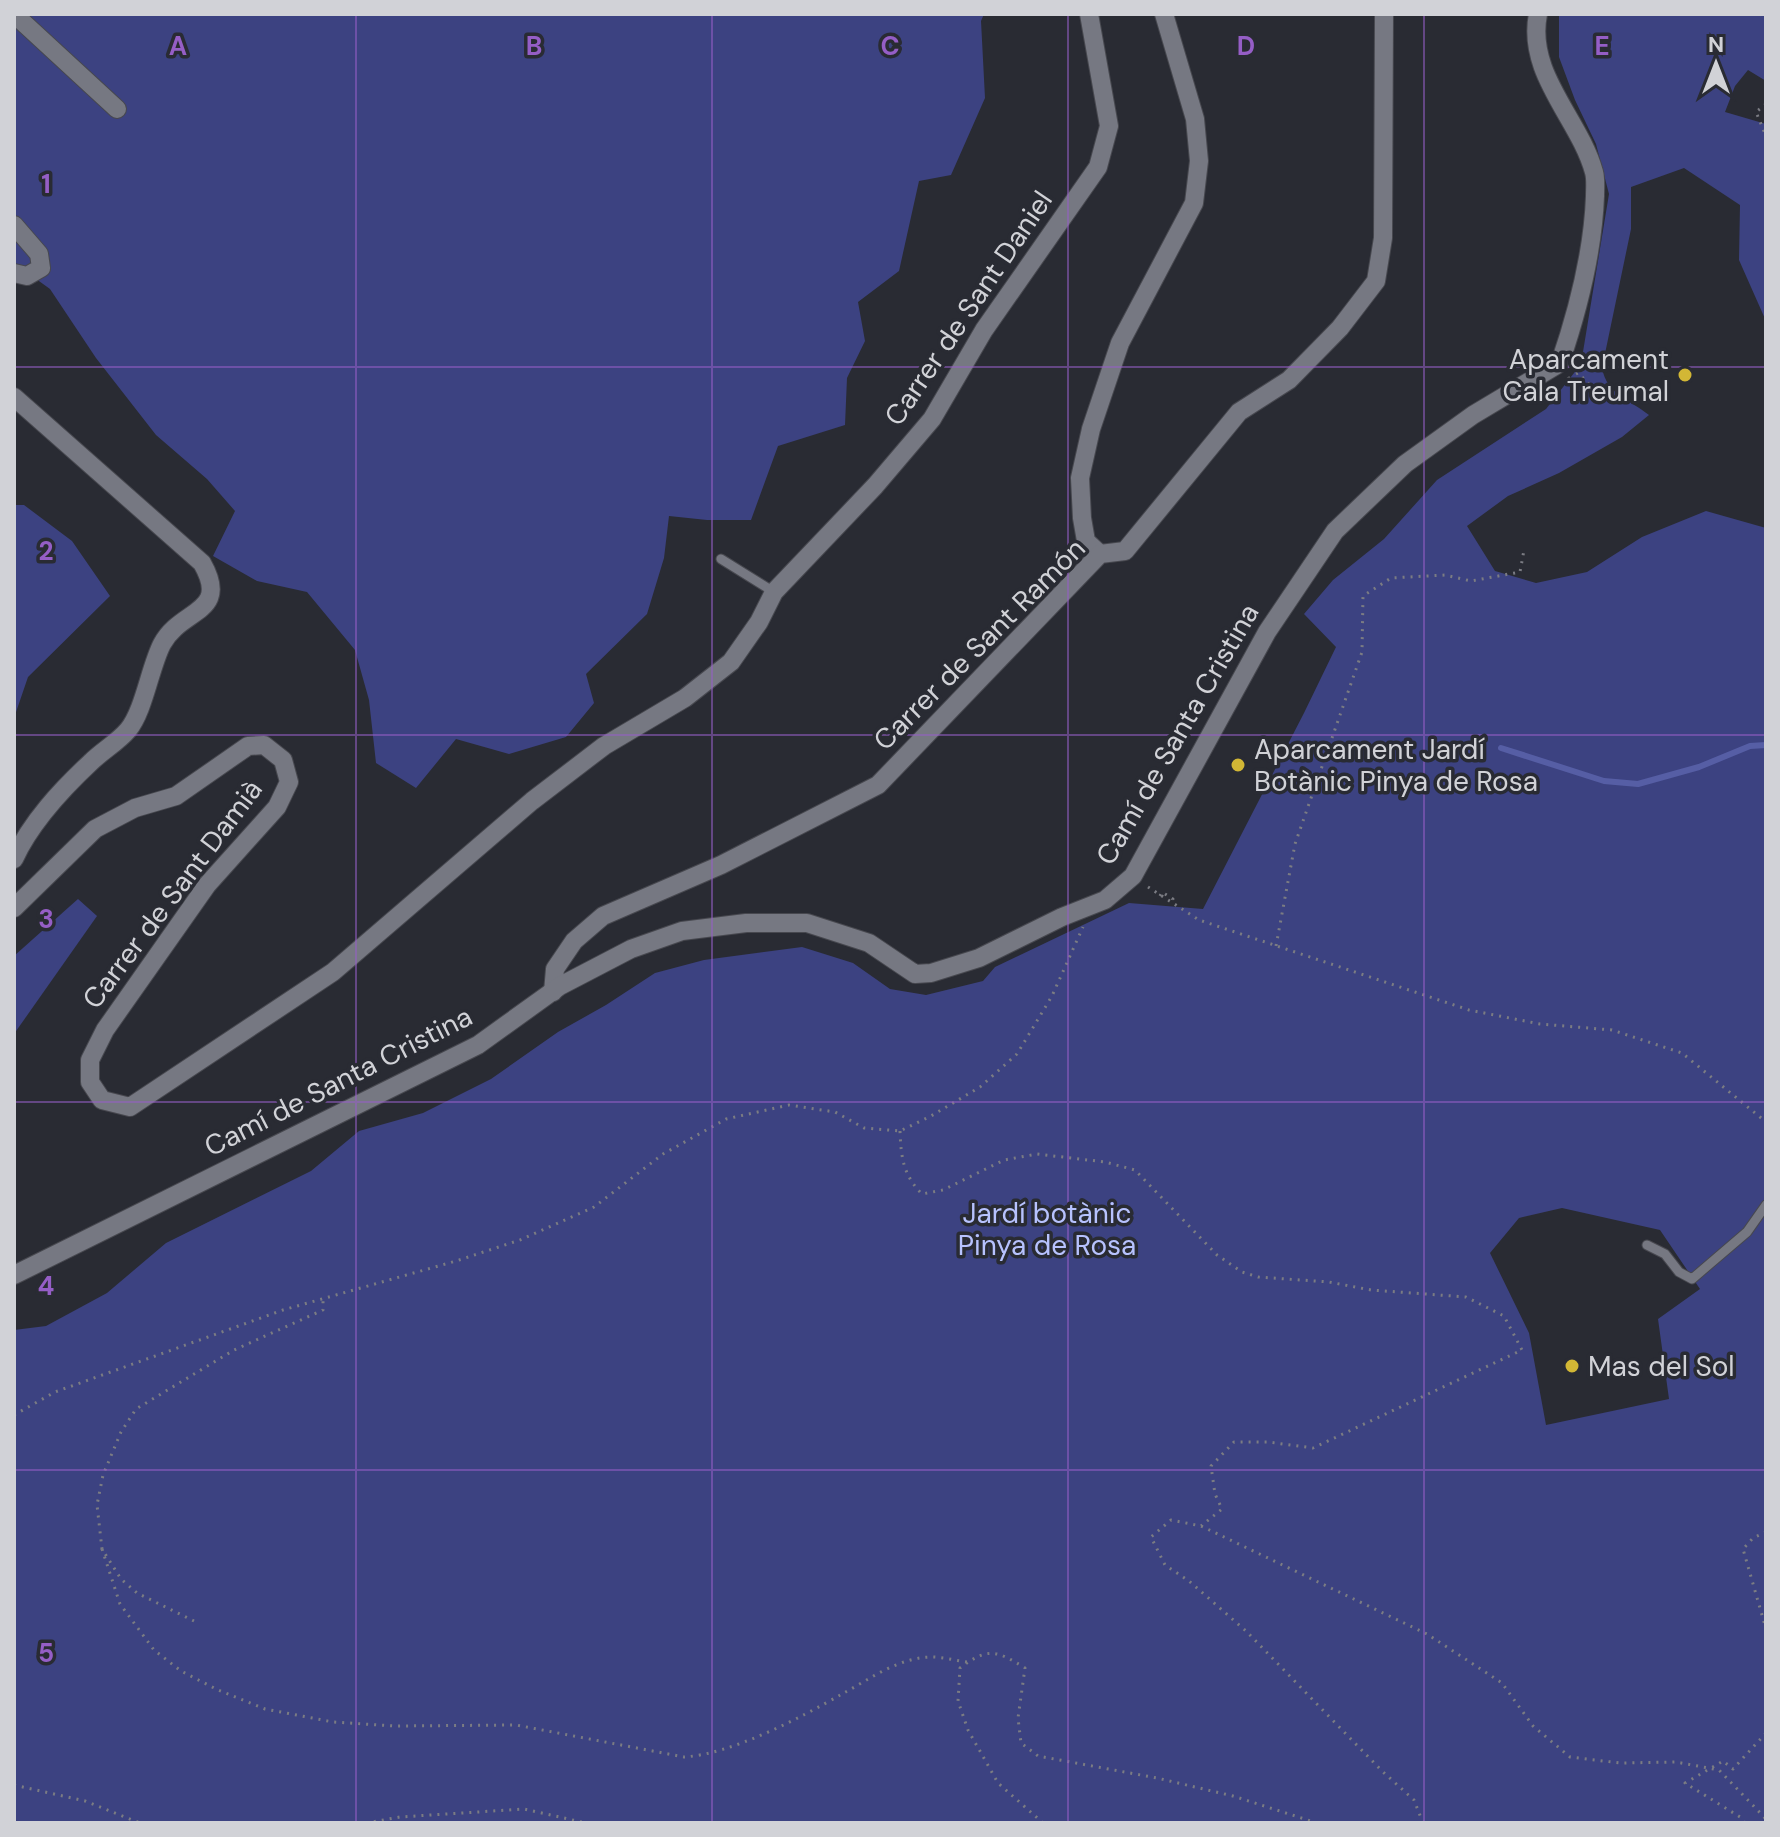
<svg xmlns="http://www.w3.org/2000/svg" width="1780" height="1837" font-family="'DM Sans',sans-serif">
<rect width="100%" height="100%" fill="#292b33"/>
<g fill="#3c4281" fill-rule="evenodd">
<path d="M 14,14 L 984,14 L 981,21 L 985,98 L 951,175 L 919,181 L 899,271 L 858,302 L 865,341 L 847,378 L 845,425 L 778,446 L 751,520 L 707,520 L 669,516 L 664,558 L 647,614 L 586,674 L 594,703 L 566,737 L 509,754 L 456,739 L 416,788 L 376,763 L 369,700 L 355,650 L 307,592 L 257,581 L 213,556 L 235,511 L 207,479 L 156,435 L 96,358 L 50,289 L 14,263 Z"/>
<path d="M 1559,14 L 1766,14 L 1766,81 L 1748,70 L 1735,86 L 1725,112 L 1766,124 L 1766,321 L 1739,260 L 1740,205 L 1684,168 L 1631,187 L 1631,229 L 1602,368 C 1607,395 1629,399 1649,415 L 1622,437 L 1559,473 L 1508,496 L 1467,526 L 1495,571 L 1536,583 L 1587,572 L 1642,537 L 1706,511 L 1766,528 L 1766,1823 L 14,1823 L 14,1330 L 46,1326 L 107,1293 L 166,1243 L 311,1171 L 359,1131 L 423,1113 L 491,1079 L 558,1032 L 606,1005 L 655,973 L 704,960 L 802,947 L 853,963 L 890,989 L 926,995 L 983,981 L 995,967 L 1129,903 L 1203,909 L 1304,713 L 1336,647 L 1304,614 L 1333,580 L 1384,539 L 1437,480 L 1546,409 L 1581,364 L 1609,194 L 1596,144 L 1575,100 L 1559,57 ZM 1562,1208 L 1660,1230 L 1700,1289 L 1658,1319 L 1669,1399 L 1546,1425 L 1529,1333 L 1490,1253 L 1519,1218 Z"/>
<path d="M 14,505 L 24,505 L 72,541 L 110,596 L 28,677 L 14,718 Z"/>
<path d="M 78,899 L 97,916 L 14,1034 L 14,956 Z"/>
</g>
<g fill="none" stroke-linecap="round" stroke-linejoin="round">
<path stroke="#565ea5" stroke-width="6" d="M 1501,748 L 1604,781 L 1638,784 L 1699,767 L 1750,746 L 1766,745"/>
<defs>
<g id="lane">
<path d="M 721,559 L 774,592"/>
<path d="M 1647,1245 L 1665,1254 L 1679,1272 L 1692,1279 L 1747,1232 L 1766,1205"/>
</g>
<g id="street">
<path d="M 14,14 L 117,109"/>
<path d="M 14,225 L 39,254 L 41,268 L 27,276 L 14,273"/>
<path d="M 14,397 L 202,563 C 231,614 181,608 162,644 C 150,667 144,711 128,730 C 118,742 102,751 91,762 C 61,790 31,822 14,859"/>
<path d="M 1100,554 L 1086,541 L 1082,518 L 1080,478 L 1091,429 L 1120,343 L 1194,203 L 1199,161 L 1195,119 L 1164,14"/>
<path d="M 14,908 L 95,829 L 135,808 L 176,796 L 248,746 L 264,745 L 283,760 L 289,782 L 277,807 L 207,885 L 105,1030 L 90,1060 L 90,1082 L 102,1100 L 130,1107 L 333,972 L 532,801 L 604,746 L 685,698 L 731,662 L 759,622 L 774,592 L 875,486 L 932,419 L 984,330 L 1098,167 L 1109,126 L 1089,14"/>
<path d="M 553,992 L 555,969 L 574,941 L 603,916 L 721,865 L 878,785 L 1100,554 L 1125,551 L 1239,412 L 1289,380 L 1340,328 L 1376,281 L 1383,238 L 1384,14"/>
<path d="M 14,1275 L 478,1045 L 560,986 L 631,949 L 682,931 L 746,923 L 807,923 L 869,943 L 915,974 L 931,973 L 979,958 L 1062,917 L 1105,900 L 1133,876 L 1267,632 L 1335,531 L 1405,464 L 1473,415 L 1560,363 C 1578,310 1593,253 1595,196 C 1595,189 1596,179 1594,172 C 1579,118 1526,74 1538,14"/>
</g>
</defs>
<use href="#lane" stroke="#47484f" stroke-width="11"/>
<use href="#street" stroke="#47484f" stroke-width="20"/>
<g stroke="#7b7c83" stroke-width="3" stroke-dasharray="2 6" stroke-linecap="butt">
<path d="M 1760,14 L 1766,18"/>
<path d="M 1766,104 L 1756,112 L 1766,136"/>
<path d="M 1576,374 L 1578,373 L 1589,384 L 1584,391"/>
<path d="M 1568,377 L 1573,384"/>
<path d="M 1148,887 L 1199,920 L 1469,1010 L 1540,1024 L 1612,1030 L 1682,1053 L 1766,1122"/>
<path d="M 1160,896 L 1162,892 L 1173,899 L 1170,903"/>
<path d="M 1276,946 L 1295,844 L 1362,652 L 1363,596 L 1391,578 L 1445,575 L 1471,581 L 1520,572 L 1524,550"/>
<path d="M 900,1131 C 901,1157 903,1175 922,1194 L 943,1190 L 1004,1160 L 1037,1154 L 1105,1162 L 1135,1170 L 1217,1255 L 1242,1272 L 1258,1277 L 1329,1282 L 1371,1290 L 1466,1297 L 1504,1316 L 1522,1350 L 1313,1448 L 1268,1442 L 1234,1442 L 1211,1466 L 1215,1494 L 1222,1509 L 1201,1526"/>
<path d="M 14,1415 L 55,1392 L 283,1310 L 456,1261 L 520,1240 L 594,1207 L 663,1154 L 726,1119 L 789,1105 L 835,1112 L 864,1128 L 900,1131 L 931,1116 L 980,1087 L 1017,1054 L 1052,996 L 1083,927"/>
<path d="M 1766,1532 L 1753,1538 L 1743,1549 L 1766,1629"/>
<path d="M 102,1549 L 120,1604 L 154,1650 L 181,1671 L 218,1690 L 265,1709 L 333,1722 L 395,1726 L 516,1725 L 684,1757 C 732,1754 800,1718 842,1694 C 870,1679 899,1657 932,1657 C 944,1657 956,1661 968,1662"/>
<path d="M 194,1621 L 137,1593 L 121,1579 L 102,1549 L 97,1505 L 103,1475 L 121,1432 L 136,1409 L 234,1350 L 323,1310 L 323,1299"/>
<path d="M 14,1785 L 85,1801 L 140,1823"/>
<path d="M 366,1823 L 400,1817 L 524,1809 L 586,1823"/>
<path d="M 1043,1823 L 998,1783 L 968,1730 L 958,1701 L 960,1668 C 988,1647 996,1650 1025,1668 L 1018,1718 L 1021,1743 L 1038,1756 L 1157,1778 L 1233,1796 L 1317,1823"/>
<path d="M 1423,1823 L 1414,1800 L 1382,1771 L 1246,1631 L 1189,1581 L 1165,1565 L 1151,1537 L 1171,1520 L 1201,1526 L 1427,1634 L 1502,1683 L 1533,1726 L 1570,1757 L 1620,1763 L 1676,1762 L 1719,1770 L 1766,1819"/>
<path d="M 1745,1823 L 1740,1817 L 1685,1783 L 1723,1761 L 1733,1769 L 1766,1733"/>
</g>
<use href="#lane" stroke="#767882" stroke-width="9"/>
<use href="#street" stroke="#767882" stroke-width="18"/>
</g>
<path fill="none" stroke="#955ec6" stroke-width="2" stroke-opacity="0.55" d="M 356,14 L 356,1823M 712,14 L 712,1823M 1068,14 L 1068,1823M 1424,14 L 1424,1823M 14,367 L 1766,367M 14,735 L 1766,735M 14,1102 L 1766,1102M 14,1470 L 1766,1470"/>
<g fill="#d2b735" stroke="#292b33" stroke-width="3">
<circle cx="1685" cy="375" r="8"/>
<circle cx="1238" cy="765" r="8"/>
<circle cx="1572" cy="1366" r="8"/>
</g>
<g text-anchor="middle" stroke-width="7" stroke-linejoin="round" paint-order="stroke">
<g font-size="28" fill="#d1d2d7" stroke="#292b33">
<text transform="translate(968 308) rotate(-56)" y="10">Carrer de Sant Daniel</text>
<text transform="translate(979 644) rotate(-45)" y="10">Carrer de Sant Ramón</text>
<text transform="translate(1177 734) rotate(-60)" y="10">Camí de Santa Cristina</text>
<text transform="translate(172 894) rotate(-53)" y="10">Carrer de Sant Damià</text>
<text transform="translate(338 1081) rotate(-27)" y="10">Camí de Santa Cristina</text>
</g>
<g font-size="28" fill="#d1d2d7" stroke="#292b33" text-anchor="start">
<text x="1669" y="369" text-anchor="end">Aparcament<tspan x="1669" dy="32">Cala Treumal</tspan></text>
<text x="1254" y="759">Aparcament Jardí<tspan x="1254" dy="32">Botànic Pinya de Rosa</tspan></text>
<text x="1588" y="1376">Mas del Sol</text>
</g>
<g font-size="28" fill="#b7c2fe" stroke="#292b33">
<text x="1047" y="1223">Jardí botànic<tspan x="1047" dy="32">Pinya de Rosa</tspan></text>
</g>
</g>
<g font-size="26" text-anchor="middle" font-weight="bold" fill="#955ec6" stroke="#292b33" stroke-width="7" stroke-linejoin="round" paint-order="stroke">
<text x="178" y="55">A</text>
<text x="534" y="55">B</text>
<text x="890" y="55">C</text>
<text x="1246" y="55">D</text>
<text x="1602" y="55">E</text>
<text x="46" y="193">1</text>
<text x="46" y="560">2</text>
<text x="46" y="928">3</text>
<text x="46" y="1295">4</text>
<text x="46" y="1662">5</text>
</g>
<rect width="1780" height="1837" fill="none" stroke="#d1d2d7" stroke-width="32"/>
<g transform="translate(1716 64)" stroke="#292b33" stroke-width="6" paint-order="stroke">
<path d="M0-6L14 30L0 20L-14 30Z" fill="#d1d2d7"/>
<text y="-12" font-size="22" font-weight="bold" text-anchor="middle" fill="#d1d2d7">N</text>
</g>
</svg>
